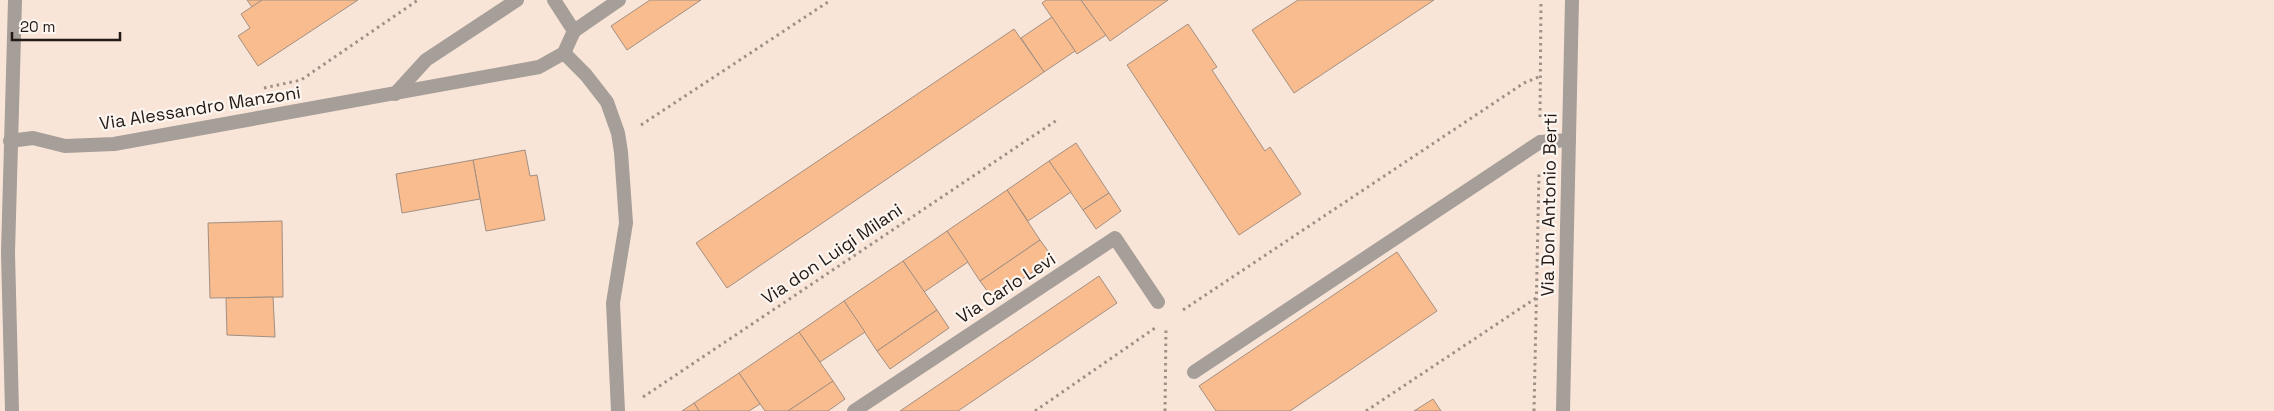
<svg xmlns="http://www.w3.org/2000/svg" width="2274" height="411" font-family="'Space Grotesk',sans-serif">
<rect width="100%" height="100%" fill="#f9e5d7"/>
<g fill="#f9bc8e" stroke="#a28f82">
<path d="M 247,0 L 262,0 L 252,7 Z"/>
<path d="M 262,0 L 358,0 L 258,66 L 238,36 L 250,28 L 241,14 Z"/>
<path d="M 650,0 L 701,0 L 627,50 L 611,26 Z"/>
<path d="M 1046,0 L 1081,0 L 1106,35 L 1077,54 L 1042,3 Z"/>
<path d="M 1081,0 L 1168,0 L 1110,41 Z"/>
<path d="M 1298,0 L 1434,0 L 1294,93 L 1252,30 Z"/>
<path d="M 1052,17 L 1075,51 L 1044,72 L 1021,38 Z"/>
<path d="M 1188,24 L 1217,67 L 1212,70 L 1265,151 L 1270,147 L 1301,194 L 1239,235 L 1127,65 Z"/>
<path d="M 1014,29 L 1044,72 L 727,288 L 696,243 Z"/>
<path d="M 1076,143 L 1109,193 L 1083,210 L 1049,161 Z"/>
<path d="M 525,150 L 530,176 L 537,175 L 545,220 L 486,231 L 473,160 Z"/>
<path d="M 473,160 L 480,199 L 402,213 L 396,174 Z"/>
<path d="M 1049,161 L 1071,192 L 1028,221 L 1007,190 Z"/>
<path d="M 1007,190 L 1040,240 L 980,281 L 947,231 Z"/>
<path d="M 1109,193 L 1121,211 L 1096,229 L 1083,210 Z"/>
<path d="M 282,221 L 283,297 L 210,298 L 208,223 Z"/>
<path d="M 947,231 L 968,262 L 924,292 L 903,261 Z"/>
<path d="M 1040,240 L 1053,258 L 993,299 L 980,281 Z"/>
<path d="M 1397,252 L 1437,311 L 1290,411 L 1216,411 L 1199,386 Z"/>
<path d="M 903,261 L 937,310 L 877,351 L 844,301 Z"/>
<path d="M 1099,276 L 1117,303 L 958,411 L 900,411 Z"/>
<path d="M 273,297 L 275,337 L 227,335 L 226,298 Z"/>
<path d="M 844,301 L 865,332 L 820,362 L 799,332 Z"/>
<path d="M 937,310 L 949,328 L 890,369 L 877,351 Z"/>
<path d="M 799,332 L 833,381 L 788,411 L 765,411 L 739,373 Z"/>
<path d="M 739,373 L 760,404 L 749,411 L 699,411 L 694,403 Z"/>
<path d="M 833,381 L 845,399 L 828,411 L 788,411 Z"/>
<path d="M 1433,399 L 1441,411 L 1414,411 Z"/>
<path d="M 694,403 L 699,411 L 682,411 Z"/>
</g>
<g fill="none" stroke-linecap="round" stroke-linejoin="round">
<g stroke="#9e9086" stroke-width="3" stroke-dasharray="2.5 4" stroke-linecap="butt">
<path d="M 264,88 L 301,80 L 418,0"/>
<path d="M 1540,117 L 1541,0"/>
<path d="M 641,125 L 831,0"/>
<path d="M 1183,310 L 1524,83 L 1541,76"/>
<path d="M 643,397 L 1057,120"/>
<path d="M 1035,411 L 1155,328"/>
<path d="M 1165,411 L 1166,327"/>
<path d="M 1366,411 L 1536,298"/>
<path d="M 1534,411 L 1539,173"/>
</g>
<g stroke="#a69e98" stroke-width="14">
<path d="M 574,31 L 619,0"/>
<path d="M 1194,372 L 1540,142 L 1569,140"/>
</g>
<g stroke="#a69e98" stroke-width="14">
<path d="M 564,53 L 586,75 L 607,102 L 618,133 L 621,152 L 626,223 L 613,303 L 618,411"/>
<path d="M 395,94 L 426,60 L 517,0"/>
<path d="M 10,141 L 33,138 L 65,146 L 114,144 L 539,67 L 564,53 L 574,31 L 554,0"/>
<path d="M 12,411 L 8,253 L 15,0"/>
<path d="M 854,411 L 1115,238 L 1158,302"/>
<path d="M 1563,411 L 1572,0"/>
</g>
</g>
<g text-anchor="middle" stroke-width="4.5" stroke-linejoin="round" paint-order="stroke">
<g font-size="18" fill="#211a15" stroke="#fdf5ef">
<text transform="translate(200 108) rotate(-9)" y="6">Via Alessandro Manzoni</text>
<text transform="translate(1549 205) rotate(-89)" y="6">Via Don Antonio Berti</text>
<text transform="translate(832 254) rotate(-34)" y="6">Via don Luigi Milani</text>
<text transform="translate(1006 288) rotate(-33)" y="6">Via Carlo Levi</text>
</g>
</g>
<path d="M12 32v8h108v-8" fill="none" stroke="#211a15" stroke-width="2.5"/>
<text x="20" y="32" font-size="15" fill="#211a15" stroke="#fdf5ef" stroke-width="4" paint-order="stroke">20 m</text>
</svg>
